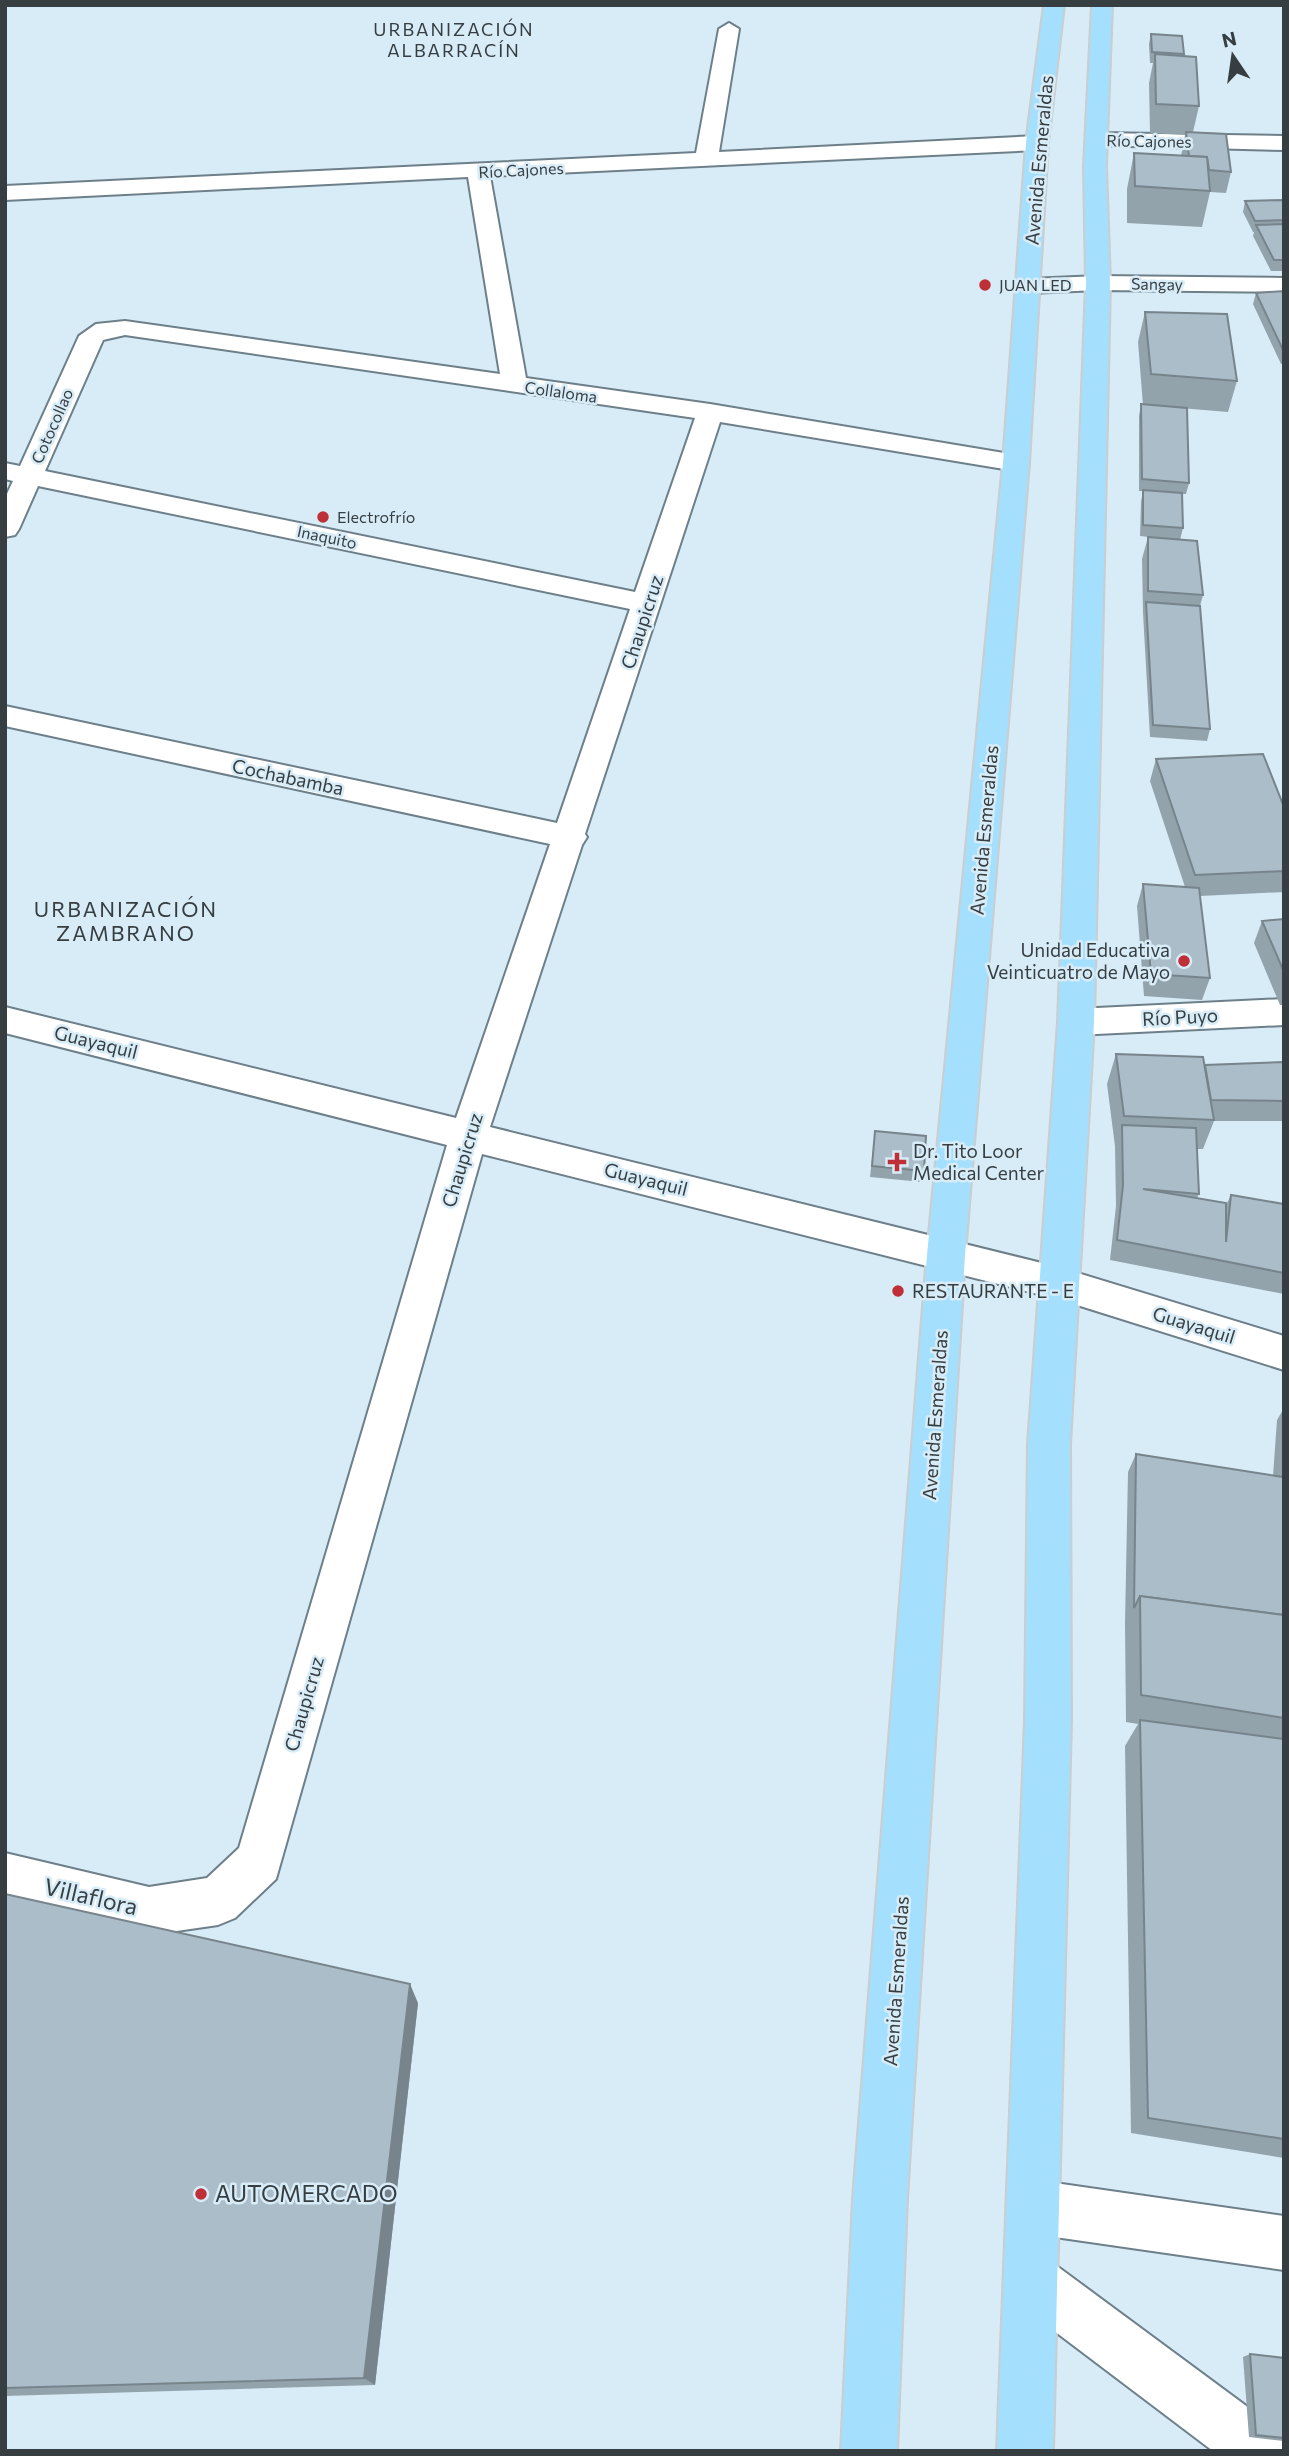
<svg xmlns="http://www.w3.org/2000/svg" width="1289" height="2456" font-family="Commissioner,sans-serif">
<rect width="100%" height="100%" fill="#d8ecf7"/>
<g fill="none" stroke-linecap="round" stroke-linejoin="round">
<defs>
<g id="minor">
<path d="M 729,23 L 739,29 L 719,152 L 1037,136 L 1048,143 L 1037,150 L 490,176 L 526,378 L 710,404 L 1016,455 L 1026,457 L 1029,463 L 1026,469 L 1016,471 L 720,422 L 585,834 L 587,837 L 582,845 L 490,1127 L 1058,1267 L 1284,1336 L 1284,1370 L 1058,1299 L 482,1154 L 276,1879 L 235,1918 L 218,1925 L 149,1935 L 5,1901 L 5,1853 L 149,1887 L 207,1878 L 239,1848 L 447,1145 L 5,1033 L 5,1007 L 456,1118 L 550,844 L 5,726 L 5,706 L 557,823 L 630,609 L 38,486 L 19,529 L 15,535 L 5,537 L 5,498 L 13,481 L 5,479 L 5,463 L 20,466 L 79,336 L 96,324 L 125,321 L 500,374 L 468,177 L 5,200 L 5,186 L 696,153 L 719,29 ZM 125,335 L 695,418 L 635,592 L 45,471 L 103,340 Z"/>
<path d="M 1098,133 L 1284,136 L 1284,150 L 1090,145 L 1087,140 Z"/>
<path d="M 1098,276 L 1284,278 L 1284,292 L 1098,290 L 1030,293 L 1021,291 L 1018,286 L 1021,281 L 1030,279 Z"/>
<path d="M 1284,999 L 1284,1025 L 1076,1035 L 1063,1031 L 1058,1022 L 1063,1013 L 1076,1009 Z"/>
<path d="M 1034,2180 L 1284,2216 L 1284,2270 L 1034,2234 L 1015,2226 L 1007,2207 L 1015,2188 Z"/>
<path d="M 1031,2253 L 1050,2261 L 1280,2431 L 1284,2451 L 1213,2451 L 1012,2299 L 1004,2280 L 1012,2261 Z"/>
</g>
<g id="major">
<path d="M 1044,5 L 1064,5 L 1048,143 L 1029,463 L 965,1255 L 907,2199 L 897,2451 L 841,2451 L 853,2199 L 927,1255 L 1003,463 L 1026,143 Z"/>
<path d="M 1092,5 L 1112,5 L 1106,166 L 1110,283 L 1094,1022 L 1070,1444 L 1071,1720 L 1053,2451 L 997,2451 L 1025,1720 L 1028,1444 L 1058,1022 L 1086,283 L 1084,166 Z"/>
</g>
</defs>
<use href="#minor" stroke="#6d7f89" stroke-width="4"/>
<use href="#major" stroke="#cbcdce" stroke-width="4"/>
<use href="#minor" fill="#fff" fill-rule="evenodd"/>
<use href="#major" fill="#a4e0fe" fill-rule="evenodd"/>
</g>
<g fill="#92a3ac">
<path d="M 1151,34 L 1184,54 L 1183,56 L 1199,106 L 1193,132 L 1231,172 L 1226,193 L 1210,192 L 1202,227 L 1127,223 L 1127,189 L 1134,153 L 1181,156 L 1185,135 L 1150,133 L 1149,83 L 1153,63 L 1150,63 L 1149,44 Z"/>
<path d="M 1284,200 L 1284,271 L 1271,271 L 1253,236 L 1254,232 L 1253,232 L 1243,212 L 1245,201 Z"/>
<path d="M 1284,291 L 1284,364 L 1281,364 L 1253,304 L 1256,293 Z"/>
<path d="M 1145,312 L 1237,381 L 1228,412 L 1156,406 L 1189,483 L 1186,494 L 1182,494 L 1183,528 L 1180,540 L 1203,595 L 1200,606 L 1210,729 L 1207,741 L 1150,737 L 1143,613 L 1142,559 L 1148,537 L 1158,538 L 1140,536 L 1141,502 L 1143,491 L 1139,491 L 1139,416 L 1141,404 L 1143,405 L 1138,342 Z"/>
<path d="M 1156,759 L 1284,807 L 1284,892 L 1200,896 L 1210,978 L 1202,1000 L 1144,996 L 1137,906 L 1143,884 L 1185,887 L 1150,781 Z"/>
<path d="M 1284,919 L 1284,1005 L 1280,1005 L 1254,943 L 1262,921 Z"/>
<path d="M 1116,1054 L 1205,1065 L 1284,1062 L 1284,1121 L 1214,1121 L 1203,1149 L 1197,1149 L 1199,1194 L 1197,1198 L 1226,1205 L 1231,1195 L 1284,1204 L 1284,1294 L 1110,1260 L 1116,1206 L 1115,1146 L 1107,1084 Z"/>
<path d="M 875,1131 L 924,1171 L 922,1182 L 870,1177 Z"/>
<path d="M 1284,1408 L 1284,2158 L 1131,2133 L 1125,1746 L 1138,1724 L 1126,1722 L 1125,1624 L 1128,1472 L 1136,1454 L 1273,1476 L 1277,1420 Z"/>
<path d="M 5,1894 L 418,2003 L 375,2385 L 5,2396 Z"/>
<path d="M 1250,2354 L 1284,2358 L 1284,2441 L 1249,2437 L 1243,2357 Z"/>
</g>
<path fill="#77848c" d="M 410,1984 L 418,2003 L 375,2385 L 364,2378 Z"/>
<g fill="#aabdc8" stroke="#77848c" stroke-width="2">
<path d="M 1151,34 L 1182,36 L 1184,54 L 1152,52 Z"/>
<path d="M 1155,54 L 1196,57 L 1199,106 L 1156,104 Z"/>
<path d="M 1186,132 L 1226,134 L 1231,172 L 1209,170 L 1207,157 L 1189,156 Z"/>
<path d="M 1134,153 L 1207,157 L 1210,191 L 1135,186 Z"/>
<path d="M 1284,200 L 1284,220 L 1255,221 L 1245,201 Z"/>
<path d="M 1284,224 L 1284,260 L 1274,260 L 1256,225 Z"/>
<path d="M 1284,291 L 1284,352 L 1256,293 Z"/>
<path d="M 1145,312 L 1227,314 L 1237,381 L 1151,374 Z"/>
<path d="M 1141,404 L 1187,408 L 1189,483 L 1142,479 Z"/>
<path d="M 1143,490 L 1182,493 L 1183,528 L 1143,525 Z"/>
<path d="M 1148,537 L 1197,541 L 1203,595 L 1148,591 Z"/>
<path d="M 1146,602 L 1200,606 L 1210,729 L 1153,725 Z"/>
<path d="M 1263,754 L 1284,807 L 1284,871 L 1195,875 L 1156,759 Z"/>
<path d="M 1143,884 L 1199,888 L 1210,978 L 1151,974 Z"/>
<path d="M 1284,919 L 1284,972 L 1262,921 Z"/>
<path d="M 1116,1054 L 1203,1057 L 1214,1120 L 1124,1116 Z"/>
<path d="M 1284,1062 L 1284,1101 L 1211,1100 L 1205,1065 Z"/>
<path d="M 1122,1125 L 1196,1128 L 1199,1194 L 1143,1189 L 1226,1203 L 1226,1242 L 1231,1195 L 1284,1204 L 1284,1273 L 1117,1240 L 1123,1185 Z"/>
<path d="M 875,1131 L 926,1136 L 924,1171 L 872,1166 Z"/>
<path d="M 1136,1454 L 1283,1477 L 1284,1457 L 1284,1615 L 1140,1596 L 1134,1608 Z"/>
<path d="M 1140,1596 L 1284,1615 L 1284,1718 L 1141,1695 Z"/>
<path d="M 1140,1720 L 1284,1739 L 1284,2139 L 1148,2118 Z"/>
<path d="M 5,1894 L 410,1984 L 364,2378 L 5,2388 Z"/>
<path d="M 1250,2354 L 1284,2358 L 1284,2438 L 1256,2435 Z"/>
</g>
<g fill="#bf2f38" stroke="#d8ecf7" stroke-width="2.5">
<circle cx="985" cy="285" r="7"/>
<circle cx="323" cy="517" r="7"/>
<circle cx="1184" cy="961" r="7"/>
<path d="M893.5 1151.5h7v7h7v7h-7v7h-7v-7h-7v-7h7z"/>
<circle cx="898" cy="1291" r="7"/>
<circle cx="201" cy="2194" r="7"/>
</g>
<g text-anchor="middle" stroke-width="5" stroke-linejoin="round" paint-order="stroke">
<g font-size="16" fill="#363e42" stroke="#d8ecf7">
<text transform="translate(1149 141) rotate(1)" y="6">Río Cajones</text>
<text transform="translate(521 170) rotate(-3)" y="6">Río Cajones</text>
<text transform="translate(1157 284) rotate(1)" y="6">Sangay</text>
<text transform="translate(561 392) rotate(8)" y="6">Collaloma</text>
<text transform="translate(52 426) rotate(-66)" y="6">Cotocollao</text>
<text transform="translate(327 537) rotate(12)" y="6">Inaquito</text>
</g>
<g font-size="16" fill="#363e42" stroke="#d8ecf7" text-anchor="start">
<text x="999" y="291">JUAN LED</text>
<text x="337" y="523">Electrofrío</text>
</g>
<g font-size="18" letter-spacing="2" fill="#363e42" stroke="#d8ecf7">
<text x="454" y="36">URBANIZACIÓN<tspan x="454" dy="21">ALBARRACÍN</tspan></text>
</g>
<g font-size="19" fill="#363e42" stroke="#d8ecf7">
<text transform="translate(1039 160) rotate(-85)" y="7">Avenida Esmeraldas</text>
<text transform="translate(642 622) rotate(-72)" y="7">Chaupicruz</text>
<text transform="translate(288 777) rotate(12)" y="7">Cochabamba</text>
<text transform="translate(984 830) rotate(-85)" y="7">Avenida Esmeraldas</text>
<text transform="translate(1180 1017) rotate(-3)" y="7">Río Puyo</text>
<text transform="translate(96 1042) rotate(14)" y="7">Guayaquil</text>
<text transform="translate(462 1160) rotate(-73)" y="7">Chaupicruz</text>
<text transform="translate(646 1179) rotate(14)" y="7">Guayaquil</text>
<text transform="translate(1194 1325) rotate(17)" y="7">Guayaquil</text>
<text transform="translate(935 1415) rotate(-86)" y="7">Avenida Esmeraldas</text>
<text transform="translate(304 1704) rotate(-74)" y="7">Chaupicruz</text>
<text transform="translate(896 1981) rotate(-86)" y="7">Avenida Esmeraldas</text>
</g>
<g font-size="19" fill="#363e42" stroke="#d8ecf7" text-anchor="start">
<text x="1170" y="957" text-anchor="end">Unidad Educativa<tspan x="1170" dy="22">Veinticuatro de Mayo</tspan></text>
<text x="913" y="1158">Dr. Tito Loor<tspan x="913" dy="22">Medical Center</tspan></text>
<text x="912" y="1298">RESTAURANTE - E</text>
</g>
<g font-size="21" letter-spacing="2" fill="#363e42" stroke="#d8ecf7">
<text x="126" y="917">URBANIZACIÓN<tspan x="126" dy="24">ZAMBRANO</tspan></text>
</g>
<g font-size="23" fill="#363e42" stroke="#d8ecf7">
<text transform="translate(91 1897) rotate(13)" y="8">Villaflora</text>
</g>
<g font-size="23" fill="#363e42" stroke="#d8ecf7" text-anchor="start">
<text x="215" y="2202">AUTOMERCADO</text>
</g>
</g>
<rect width="1289" height="2456" fill="none" stroke="#363e42" stroke-width="14"/>
<g transform="translate(1233 56) rotate(347)" stroke="#d8ecf7" stroke-width="5" paint-order="stroke">
<path d="M0-5L12 26L0 18L-12 26Z" fill="#363e42"/>
<text y="-10" font-size="19" font-weight="bold" text-anchor="middle" fill="#363e42">N</text>
</g>
</svg>
